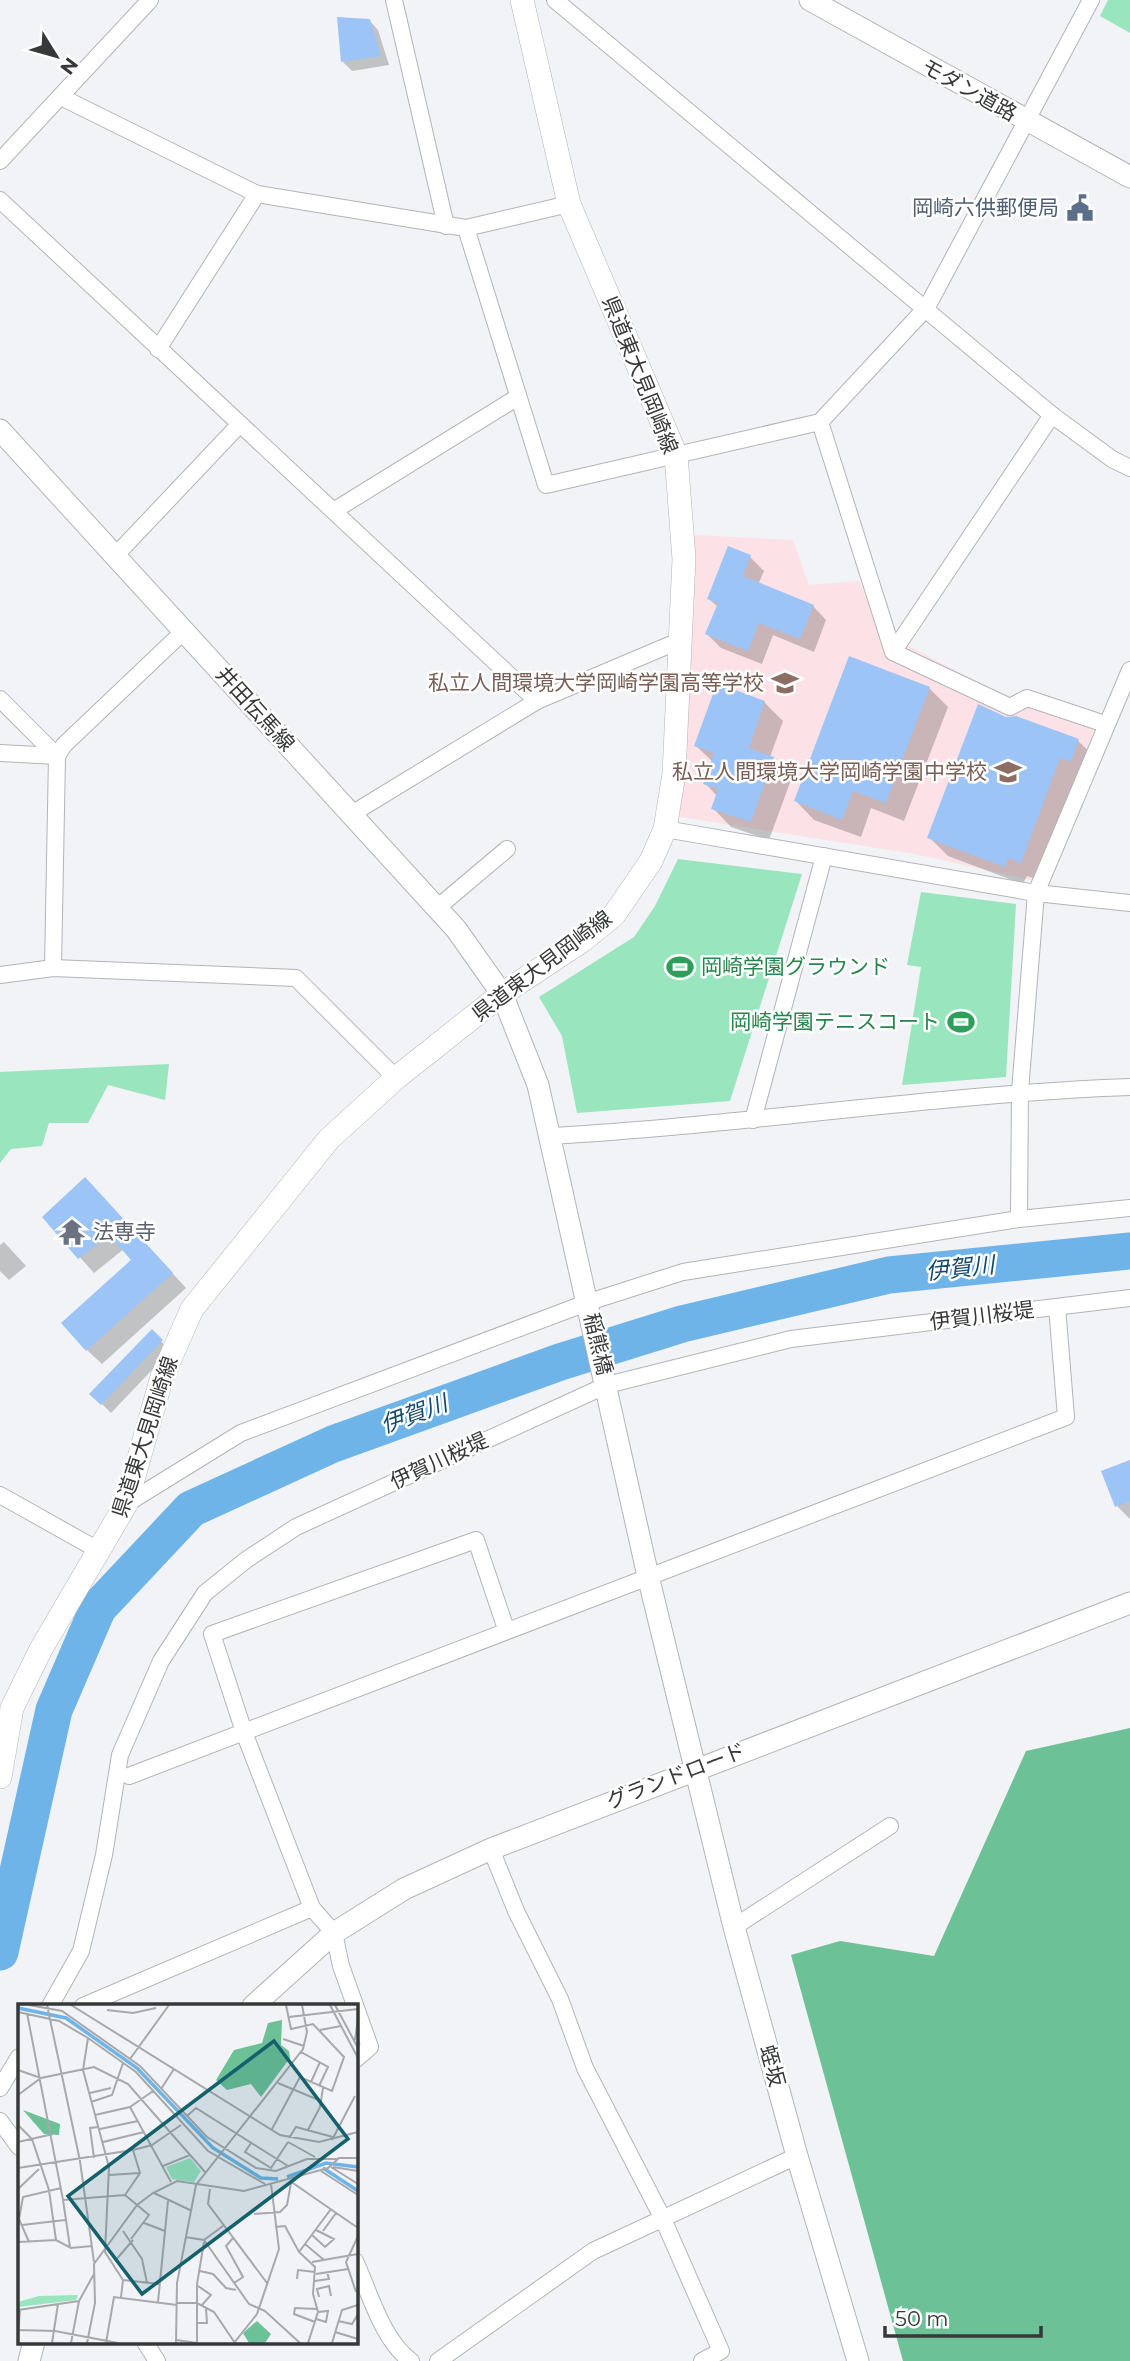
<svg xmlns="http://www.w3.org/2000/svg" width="1130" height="2361" font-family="Montserrat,'Noto Sans JP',sans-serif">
<rect width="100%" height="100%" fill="#f1f3f6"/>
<path fill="#fce1e6" d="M 694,535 L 793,540 L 809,585 L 859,581 L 886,634 L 1021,705 L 1098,729 L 1032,880 L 915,854 L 674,816 L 690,653 Z"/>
<g fill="#99e5be">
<path d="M 1108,0 L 1130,0 L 1130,33 L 1100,16 Z"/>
<path d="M 678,859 L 802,874 L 730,1101 L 577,1113 L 562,1036 L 539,997 L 634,937 L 655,906 Z"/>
<path d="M 921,892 L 1016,904 L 1006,1077 L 902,1085 L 921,967 L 907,965 Z"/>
<path d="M 169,1064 L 165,1100 L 108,1085 L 88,1123 L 49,1123 L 42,1146 L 11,1149 L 0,1163 L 0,1072 Z"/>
</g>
<path fill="#6cc197" d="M 1130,1728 L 1130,2361 L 903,2361 L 791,1955 L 840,1941 L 934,1956 L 1026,1751 Z"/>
<g fill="#0003">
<path d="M 369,20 L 378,30 L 389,65 L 352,71 L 343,62 Z"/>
<path d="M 750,557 L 764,571 L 758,585 L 813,606 L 826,620 L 814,652 L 773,635 L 762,664 L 721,648 L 707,634 L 718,607 L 709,599 Z"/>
<path d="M 929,688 L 948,707 L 904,821 L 871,808 L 861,837 L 814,820 L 796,801 Z"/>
<path d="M 764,702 L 783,721 L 770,757 L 792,777 L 769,840 L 731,827 L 713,808 L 717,796 L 705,783 L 713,762 L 696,746 Z"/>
<path d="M 1005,718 L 1078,741 L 1097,759 L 1039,880 L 1027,876 L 1023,884 L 948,856 L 929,837 Z"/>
<path d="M 100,1194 L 186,1288 L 102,1364 L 87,1350 L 133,1260 L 124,1249 L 94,1273 L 45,1218 Z"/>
<path d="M 4,1242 L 26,1266 L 9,1280 L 0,1271 L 0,1245 Z"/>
<path d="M 152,1332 L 170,1351 L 111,1413 L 92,1394 Z"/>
<path d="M 1130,1462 L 1130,1519 L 1117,1506 Z"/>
</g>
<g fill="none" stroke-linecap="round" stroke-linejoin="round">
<path stroke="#6fb4e9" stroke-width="37" d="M 0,1952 L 54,1710 L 98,1608 L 191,1509 L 333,1444 L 560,1362 L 682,1324 L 889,1275 L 1130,1251"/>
</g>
<g fill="#9dc4f6">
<path d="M 337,17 L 370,19 L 381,56 L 341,62 Z"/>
<path d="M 728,546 L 751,555 L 743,576 L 814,605 L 800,639 L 759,623 L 748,651 L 705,634 L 718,603 L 707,599 Z"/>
<path d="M 849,656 L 930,687 L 886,803 L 853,791 L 842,820 L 794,801 Z"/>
<path d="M 717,683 L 765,701 L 749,748 L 774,757 L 751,822 L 711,809 L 718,789 L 703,784 L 714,753 L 694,746 Z"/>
<path d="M 978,704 L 1006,717 L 1016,716 L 1079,739 L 1071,762 L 1060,758 L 1021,863 L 1008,858 L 1005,867 L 927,838 Z"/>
<path d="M 85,1177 L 173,1273 L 86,1351 L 61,1323 L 131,1260 L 109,1235 L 78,1259 L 42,1217 Z"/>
<path d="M 152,1329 L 163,1340 L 101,1405 L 89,1394 Z"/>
<path d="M 1130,1460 L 1130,1501 L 1115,1507 L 1101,1471 Z"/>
</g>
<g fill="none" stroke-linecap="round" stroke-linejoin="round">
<defs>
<g id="minor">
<path d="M 394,0 L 446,226"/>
<path d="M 555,0 L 1052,415 L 1112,459 L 1130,468"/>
<path d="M 61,97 L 257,194 L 466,228 L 569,204"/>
<path d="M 0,161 L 150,0"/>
<path d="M 0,200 L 537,701"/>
<path d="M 466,228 L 546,485 L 820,422 L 927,307 L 1091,0"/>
<path d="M 158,349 L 257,194"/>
<path d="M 820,422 L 893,652 L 1010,707 L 1027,698 L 1105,724"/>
<path d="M 335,510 L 518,397"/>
<path d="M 115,556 L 240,424"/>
<path d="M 893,652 L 1052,415"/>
<path d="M 0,699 L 57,756"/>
<path d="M 0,753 L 57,756"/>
<path d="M 350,815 L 537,701 L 681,640"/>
<path d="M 665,829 L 1036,893 L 1130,903"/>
<path d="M 437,908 L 507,849"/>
<path d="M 53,968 L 57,756 L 64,745 L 185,630"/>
<path d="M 0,975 L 53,968 L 296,978 L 396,1078"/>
<path d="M 753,1120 L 824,856"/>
<path d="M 551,1136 C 745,1125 936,1094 1130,1087"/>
<path d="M 1019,1219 L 1020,1091 L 1036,893 L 1130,670"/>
<path d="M 0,1495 L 98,1550"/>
<path d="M 126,1504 L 241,1433 L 589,1302 L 683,1272 L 1019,1219 L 1130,1208"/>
<path d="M 129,1776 L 1066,1417 L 1057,1307"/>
<path d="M 491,1849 L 516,1911 L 560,1999 L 585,2068 L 663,2219 L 721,2351 L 702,2361"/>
<path d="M 312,1908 L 245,1735 L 212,1634 L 476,1540 L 506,1629"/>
<path d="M 734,1927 L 890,1826"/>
<path d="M 50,2006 L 81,1951 L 104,1855 L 120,1755 L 161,1661 L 205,1593 L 246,1560 L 296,1527 L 607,1385 L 791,1339 L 1130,1298"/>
<path d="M 83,2006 L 312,1908 L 334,1933 L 341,1966 L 370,2047 L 355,2060"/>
<path d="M 0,2088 L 19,2057"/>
<path d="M 0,2121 L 19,2147"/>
<path d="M 355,2261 C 370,2293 382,2340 411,2361"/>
<path d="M 145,2342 L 157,2361"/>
<path d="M 438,2361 L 593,2251 L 797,2156"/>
</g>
<g id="tertiary">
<path d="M 810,0 L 1130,177"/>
<path d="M 0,430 L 456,929 L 502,994 L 538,1085 L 648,1576 L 734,1927 L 797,2156 L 858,2361"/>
<path d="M 253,2006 L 334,1933 L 404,1889 L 491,1849 L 1130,1603"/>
<path d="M 29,2361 L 34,2342"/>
</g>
<path id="secondary" d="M 0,1777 L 12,1708 L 41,1649 L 126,1504 L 162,1377 L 192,1309 L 329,1139 L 396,1078 L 502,994 L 582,941 L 614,915 L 651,861 L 665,829 L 674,774 L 684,559 L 676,455 L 569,204 L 522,0"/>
</defs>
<use href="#minor" stroke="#b2b4b7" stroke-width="18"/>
<use href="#tertiary" stroke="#b2b4b7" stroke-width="23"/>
<use href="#secondary" stroke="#b2b4b7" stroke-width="24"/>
<use href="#minor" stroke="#fff" stroke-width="16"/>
<use href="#tertiary" stroke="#fff" stroke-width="21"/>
<use href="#secondary" stroke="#fff" stroke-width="23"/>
</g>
<defs>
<symbol id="civic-bare" viewBox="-9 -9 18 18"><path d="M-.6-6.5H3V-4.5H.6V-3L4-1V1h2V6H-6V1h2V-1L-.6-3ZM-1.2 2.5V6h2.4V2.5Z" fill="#5c6f8a" stroke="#fff" stroke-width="2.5" paint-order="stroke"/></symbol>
<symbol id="school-bare" viewBox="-9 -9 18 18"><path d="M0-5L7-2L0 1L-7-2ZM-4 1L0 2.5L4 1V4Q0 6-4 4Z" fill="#8d6e63" stroke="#fff" stroke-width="2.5" paint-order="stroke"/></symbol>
<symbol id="stadium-bare" viewBox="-9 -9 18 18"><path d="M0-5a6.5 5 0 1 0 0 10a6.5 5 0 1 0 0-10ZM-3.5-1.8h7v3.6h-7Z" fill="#2e9e5b" stroke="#fff" stroke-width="2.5" paint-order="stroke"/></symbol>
<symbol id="temple-bare" viewBox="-9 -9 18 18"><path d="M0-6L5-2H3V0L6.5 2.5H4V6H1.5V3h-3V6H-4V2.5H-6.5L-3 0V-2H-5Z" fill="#6b7280" stroke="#fff" stroke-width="2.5" paint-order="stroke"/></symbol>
</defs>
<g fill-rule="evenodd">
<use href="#civic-bare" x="1061" y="189" width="38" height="38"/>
<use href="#school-bare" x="766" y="664" width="38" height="38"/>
<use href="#school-bare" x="989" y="753" width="38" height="38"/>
<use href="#stadium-bare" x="661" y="948" width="38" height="38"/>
<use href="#stadium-bare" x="942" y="1003" width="38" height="38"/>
<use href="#temple-bare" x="53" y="1213" width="38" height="38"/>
</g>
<g text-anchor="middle" stroke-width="5" stroke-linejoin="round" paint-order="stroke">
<g font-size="21" fill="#373839" stroke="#fff">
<text transform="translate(969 90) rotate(29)" y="7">モダン道路</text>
<text transform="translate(640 375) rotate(68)" y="7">県道東大見岡崎線</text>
<text transform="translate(255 709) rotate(48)" y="7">井田伝馬線</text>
<text transform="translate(542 966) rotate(-37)" y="7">県道東大見岡崎線</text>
<text transform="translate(982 1316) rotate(-7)" y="7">伊賀川桜堤</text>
<text transform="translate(598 1344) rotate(77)" y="7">稲熊橋</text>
<text transform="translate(145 1437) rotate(-72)" y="7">県道東大見岡崎線</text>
<text transform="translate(439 1461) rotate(-25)" y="7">伊賀川桜堤</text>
<text transform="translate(676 1776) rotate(-21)" y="7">グランドロード</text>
<text transform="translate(772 2066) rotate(75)" y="7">蛭坂</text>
</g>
<g font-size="21" fill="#4e5e75" stroke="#fff" text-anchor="end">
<text x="1059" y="215">岡崎六供郵便局</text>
</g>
<g font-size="21" fill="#785e54" stroke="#fff" text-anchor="end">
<text x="764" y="690">私立人間環境大学岡崎学園高等学校</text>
<text x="987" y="779">私立人間環境大学岡崎学園中学校</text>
</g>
<g font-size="21" fill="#27864d" stroke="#fff" text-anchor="start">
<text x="701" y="974">岡崎学園グラウンド</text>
<text x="940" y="1029" text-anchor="end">岡崎学園テニスコート</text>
</g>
<g font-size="21" fill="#5b616d" stroke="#fff" text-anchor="start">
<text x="93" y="1239">法専寺</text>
</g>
<g font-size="23" font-style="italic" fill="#15496c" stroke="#fff">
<text transform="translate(960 1268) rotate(-6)" y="8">伊賀川</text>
<text transform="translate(414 1414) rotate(-20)" y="8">伊賀川</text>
</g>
</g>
<g transform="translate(18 2004)">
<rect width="340" height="340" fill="#f1f3f6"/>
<path d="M 172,154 L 183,167 L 176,178 L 154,175 L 148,163 ZM 60,291 L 58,296 L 0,303 L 0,298 L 21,292 Z" fill="#99e5be"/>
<path d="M 264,16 L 263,41 L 271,47 L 272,54 L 243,93 L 233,80 L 209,86 L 198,76 L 216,46 L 244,39 L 250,19 ZM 5,106 L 42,120 L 41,131 L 26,130 ZM 239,317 L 253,330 L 247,339 L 231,339 L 225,329 Z" fill="#6cc197"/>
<path fill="none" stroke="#6fb4e9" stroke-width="3.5" d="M 0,4 L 48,14 L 119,64 L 195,144 L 243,174 L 260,175M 305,164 L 340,187M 269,173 L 308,159 L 340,163"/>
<path fill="none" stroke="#a7a8aa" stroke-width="2" d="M 11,1 L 44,7 L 122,62 L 189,133 L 238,164 L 258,167 L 289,155 L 320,155M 29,1 L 62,157 L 76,258M 53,1 L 262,131 L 301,138 L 340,128M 312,1 L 340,54M 317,1 L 340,44M 89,6 L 115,9 L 138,4M 0,8 L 41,17 L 70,34 L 118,68 L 190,147 L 247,180M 9,9 L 45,196 L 107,191 L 131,211 L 113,235M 271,13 L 340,5M 302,26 L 323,22M 70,34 L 65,66 L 91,163 L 87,248 L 105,276 L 103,293M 265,35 L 286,42M 337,36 L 340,15M 283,48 L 310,63 L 301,82M 112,55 L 151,1M 0,66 L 23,74M 293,78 L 302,58M 260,79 L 303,97M 143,85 L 156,65M 72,89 L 93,84M 0,91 L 23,74 L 76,63 L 110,80 L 187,168M 73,98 L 94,91 L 105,59M 112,103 L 153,178M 77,111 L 112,103 L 135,87M 169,112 L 178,104 L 270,162M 0,121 L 14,135 L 31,186 L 38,236M 82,125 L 120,117M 254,125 L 282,73 L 314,87 L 326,53 L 295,20 L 273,25 L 268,1M 290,126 L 302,103 L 305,84M 271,134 L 278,123 L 315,133M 314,136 L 337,92M 0,138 L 35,130M 85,138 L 126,128M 270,138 L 297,153M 233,139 L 227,148 L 253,164 L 270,138M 76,154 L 72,124 L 81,123M 145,162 L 172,151M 313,163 L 340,180M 315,163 L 340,167M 0,164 L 115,146 L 134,141 L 163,121M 303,167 L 340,191M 91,171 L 122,169M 272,177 L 340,224M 0,185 L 21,165M 192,185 L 190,200 L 249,279M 136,189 L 172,206M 107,191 L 122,169 L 115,146M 45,196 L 52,243M 236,210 L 262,208 L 269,201 L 273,179M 126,219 L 147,227M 4,221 L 47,216M 257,223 L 267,222 L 281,248 L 297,263 L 295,290 L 300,308 L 290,339M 105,227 L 124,255 L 129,279M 305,227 L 318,209M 294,231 L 307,243 L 316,235 L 298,226M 167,233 L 186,236 L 205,222M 216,233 L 208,242 L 225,273 L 216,279M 186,236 L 231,300 L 247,307 L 282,339M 0,238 L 38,236 L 53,244 L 74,242M 11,238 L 1,215 L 5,193 L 43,184M 287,240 L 306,256M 281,248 L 313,205M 97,257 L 115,236M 294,258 L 340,250M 182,267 L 195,270 L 208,284 L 218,286M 298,270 L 330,265M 279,275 L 280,266 L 297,268M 105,276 L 141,280M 297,277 L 311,275 L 309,268M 180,282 L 193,291 L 184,301M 338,288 L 328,258 L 340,232M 301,293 L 299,285 L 311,282 L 313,292M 140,298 L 150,197M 159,299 L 179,299 L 196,308 L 217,339M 0,306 L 61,297M 298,315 L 308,318 L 310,307 L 300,308M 320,317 L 334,320 L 340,310M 297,318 L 276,310 L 277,304 L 299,305M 179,319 L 189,319 L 188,305M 0,326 L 37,327 L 100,339M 317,328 L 340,335M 0,332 L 2,306M 158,336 L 179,339M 34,339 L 40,300M 53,339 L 61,297 L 76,270M 69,339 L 77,299 L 76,260 L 119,201 L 135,189 L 159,177 L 226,187 L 310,164 L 321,154 L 340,154M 88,339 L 96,293 L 159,301M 158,339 L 159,279 L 178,181 L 285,45 L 289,28 L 284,1M 179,339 L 179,280 L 186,238M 216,339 L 239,310 L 261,245 L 253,180M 314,339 L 324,306 L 340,301"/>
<path fill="#14616c" fill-opacity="0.15" stroke="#14616c" stroke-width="3.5" d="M 256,37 L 330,135 L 124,290 L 50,192 Z"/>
<rect width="340" height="340" fill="none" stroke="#373839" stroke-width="3.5"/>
</g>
<g transform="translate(56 56) rotate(127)" stroke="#ffffff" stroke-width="5" paint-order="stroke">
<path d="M0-5L12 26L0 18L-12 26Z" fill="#373839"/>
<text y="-10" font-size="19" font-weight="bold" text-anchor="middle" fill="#373839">N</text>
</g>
<path d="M885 2326v10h156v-10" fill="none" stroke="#373839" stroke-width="3.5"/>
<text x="895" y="2326" font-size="21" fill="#373839" stroke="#ffffff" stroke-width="5" paint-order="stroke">50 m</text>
</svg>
